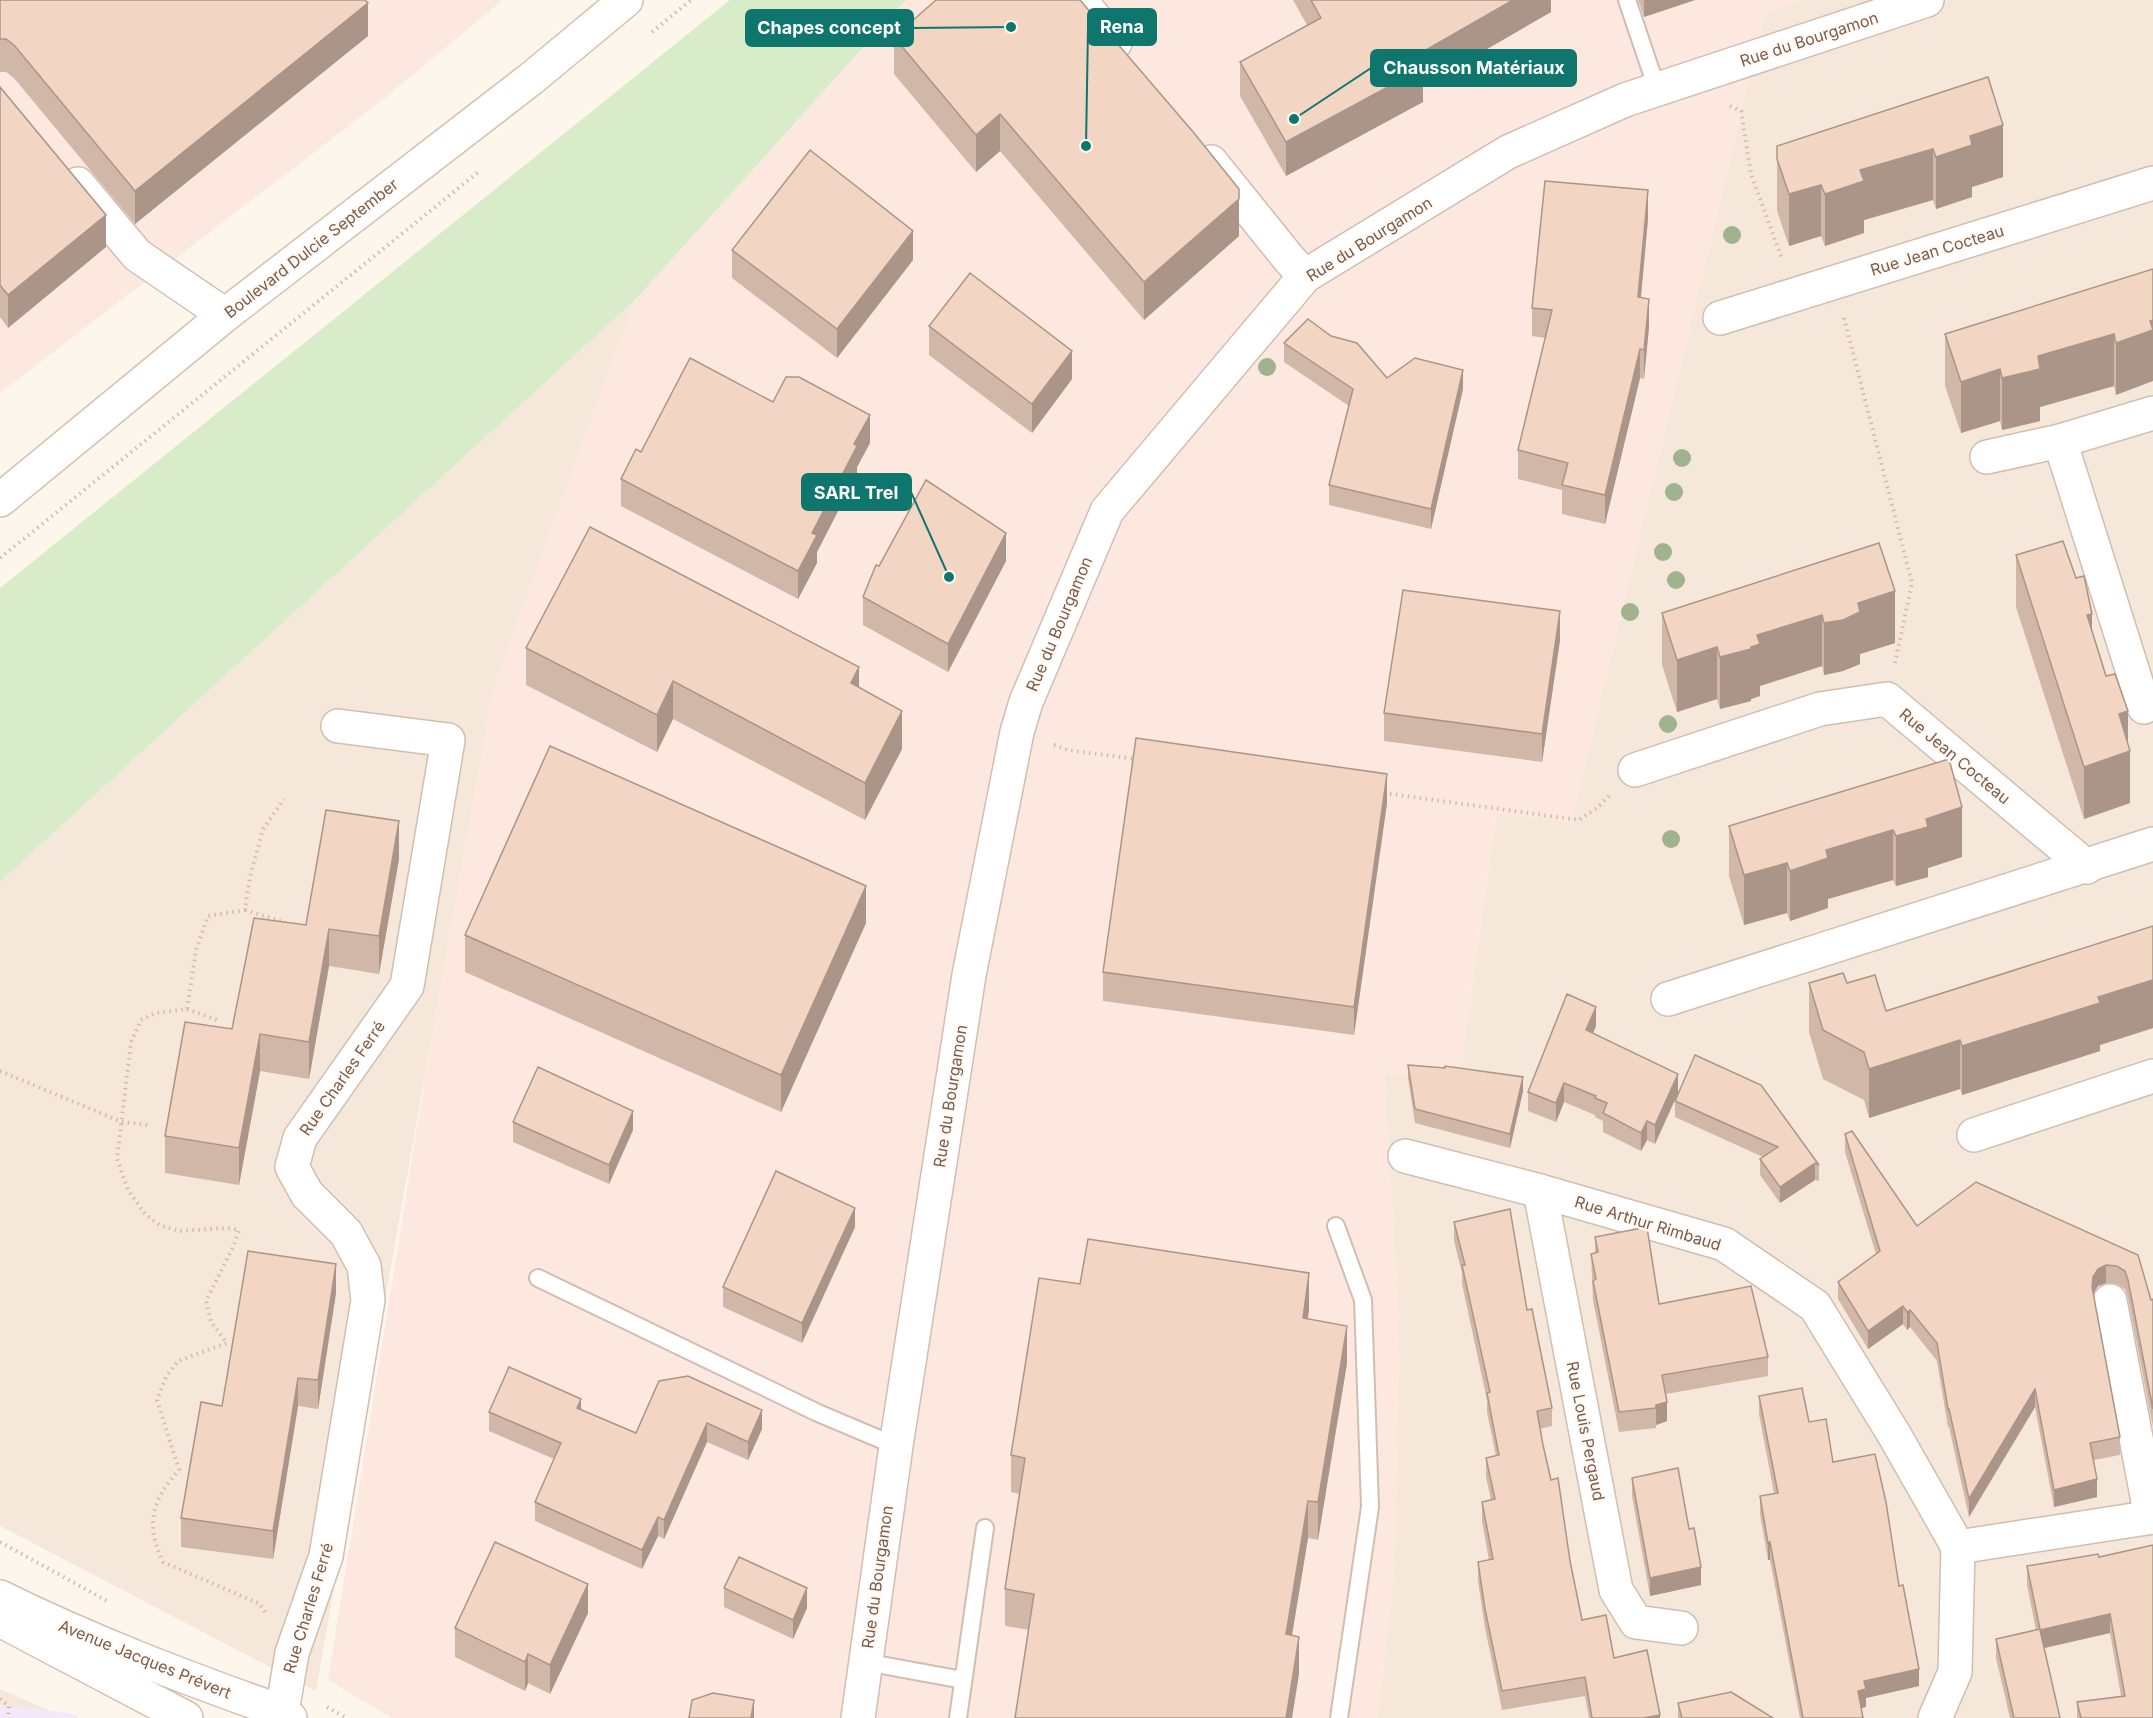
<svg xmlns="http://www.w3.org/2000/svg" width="2153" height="1718" font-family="Inter,sans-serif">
<rect width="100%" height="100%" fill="#fdf6ec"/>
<g fill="#f5e8da">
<path d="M 1801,0 L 2153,0 L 2153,1718 L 1378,1718 L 1395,1562 L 1399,1316 L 1384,1073 L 1459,1081 L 1497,812 L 1571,822 L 1766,11 Z"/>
<path d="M 635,300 L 493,690 L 316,1691 L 0,1526 L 0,882 Z"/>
<path d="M 0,1689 L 67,1718 L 0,1718 Z"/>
</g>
<g fill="#fde8e0">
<path d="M 0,0 L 503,0 L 380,102 L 0,393 Z"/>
<path d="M 906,0 L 1801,0 L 1766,12 L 1572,822 L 1497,812 L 1459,1081 L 1384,1074 L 1399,1316 L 1395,1562 L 1378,1718 L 392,1718 L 328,1680 L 440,985 L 493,690 L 635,300 Z"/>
</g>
<path fill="#f3e8fa" d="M 0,1705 L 70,1713 L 79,1718 L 0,1718 Z"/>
<path fill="#d8ecc9" d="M 730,0 L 906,0 L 635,300 L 0,882 L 0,588 Z"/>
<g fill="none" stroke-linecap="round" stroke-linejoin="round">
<defs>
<g id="lane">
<path d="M 1627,0 L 1657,89"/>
<path d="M 1336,1226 L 1363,1300 L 1370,1507 L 1339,1718"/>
<path d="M 538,1278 L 818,1413 L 896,1446"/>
<path d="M 865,1662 L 963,1680"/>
<path d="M 958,1718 L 985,1528"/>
</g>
<g id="street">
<path d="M 1080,0 L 1115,43"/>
<path d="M 1211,162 L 1290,260 L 1305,276"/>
<path d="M 78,184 L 137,255 L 225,315"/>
<path d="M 1720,318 L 2153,183"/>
<path d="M 2060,441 L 2144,707"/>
<path d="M 1987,457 L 2060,441 L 2153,413"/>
<path d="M 1635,770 L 1820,709 L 1887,699 L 2087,867"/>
<path d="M 1668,999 L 2153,844"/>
<path d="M 1974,1135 L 2153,1076"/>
<path d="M 1405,1156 L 1540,1191 L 1724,1244 L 1815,1306 L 1895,1436 L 1958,1547"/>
<path d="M 1540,1191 L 1616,1590 L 1636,1622 L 1681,1628"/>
<path d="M 2110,1301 L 2151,1517"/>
<path d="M 281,1718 L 292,1653 L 326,1556 L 368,1300 L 364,1266 L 346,1233 L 307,1194 L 292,1167 L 300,1138 L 407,986 L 448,740 L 338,726"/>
<path d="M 858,1718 L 896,1446 L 969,975 L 1017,732 L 1026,702 L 1107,511 L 1305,276 L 1508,152 L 1625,100 L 1927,0"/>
<path d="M 1935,1718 L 1955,1672 L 1958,1547 L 2153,1517"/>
</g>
<g id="secondary">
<path d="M 0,500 L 225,315 L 532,78 L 626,0"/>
<path d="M 0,1597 C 91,1642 186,1678 282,1712 L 290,1718"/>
<path d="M 0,1620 L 186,1718"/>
</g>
</defs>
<use href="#lane" stroke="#d1beb0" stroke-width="20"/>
<use href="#street" stroke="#d1beb0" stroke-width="36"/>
<use href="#secondary" stroke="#d6c0b0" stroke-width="36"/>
<g stroke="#d9b8a5" stroke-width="4" stroke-dasharray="1.5 4.5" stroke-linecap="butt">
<path d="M 652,32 L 691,0"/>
<path d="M 1730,106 L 1741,111 L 1751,174 L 1782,259"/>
<path d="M 1844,318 L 1912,583 L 1895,663"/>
<path d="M 0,558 L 481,170"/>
<path d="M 1054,745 L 1068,750 L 1135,759"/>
<path d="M 1384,793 L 1579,820 L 1598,807 L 1609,796"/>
<path d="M 245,910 L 286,923"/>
<path d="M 187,1009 L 217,1020"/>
<path d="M 0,1071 L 122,1122 L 148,1125"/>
<path d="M 0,1542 L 107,1601"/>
<path d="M 265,1612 L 260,1604 L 163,1562 C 145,1524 152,1500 179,1470 L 157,1400 L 166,1377 L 178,1361 L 227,1343 L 211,1322 L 206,1301 L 234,1245 L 239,1230 L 226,1228 L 180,1231 L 159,1225 L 145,1214 L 128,1190 L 117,1159 L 131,1042 L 141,1020 L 156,1013 L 187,1009 L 196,950 L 208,916 L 245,910 L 250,877 L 263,829 L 284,799"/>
<path d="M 0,1699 L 9,1706 L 8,1718"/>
<path d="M 327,1707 L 347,1718"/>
</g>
<use href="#lane" stroke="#fff" stroke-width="16"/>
<use href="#street" stroke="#fff" stroke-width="33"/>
<use href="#secondary" stroke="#fff" stroke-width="33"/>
</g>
<g fill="#a0b28e">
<circle cx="1732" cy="235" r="9"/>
<circle cx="1267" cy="367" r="9"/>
<circle cx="1682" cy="458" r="9"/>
<circle cx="1674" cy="492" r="9"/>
<circle cx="1663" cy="552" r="9"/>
<circle cx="1676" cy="580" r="9"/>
<circle cx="1630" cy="612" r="9"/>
<circle cx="1668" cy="724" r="9"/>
<circle cx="1671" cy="839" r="9"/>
</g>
<g fill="#d1b7a8">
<path d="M 0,0 L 368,36 L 135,224 L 14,78 L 6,72 L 0,72 Z"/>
<path d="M 1293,0 L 1551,0 L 1551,12 L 1423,86 L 1423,102 L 1286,176 L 1240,96 L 1240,62 L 1307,25 Z"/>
<path d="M 1638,0 L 1695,0 L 1644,17 Z"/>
<path d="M 894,37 L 1239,236 L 1144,320 L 1000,151 L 976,172 L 894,74 Z"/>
<path d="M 1988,77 L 2003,177 L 1972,187 L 1972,197 L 1936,209 L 1933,200 L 1864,220 L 1864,233 L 1825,246 L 1821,236 L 1789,246 L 1777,211 L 1777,146 Z"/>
<path d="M 0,87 L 106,247 L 8,328 L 0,317 Z"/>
<path d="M 1648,219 L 1641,298 L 1649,327 L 1644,379 L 1640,378 L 1605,524 L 1562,514 L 1562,490 L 1518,479 L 1518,450 L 1545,338 L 1532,336 L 1532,308 Z"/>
<path d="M 732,250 L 913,260 L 837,358 L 732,278 Z"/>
<path d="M 2153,269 L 2116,395 L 2114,386 L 2040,407 L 2040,421 L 2002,430 L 2000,421 L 1961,433 L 1945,386 L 1945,334 Z"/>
<path d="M 929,326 L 1072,379 L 1032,433 L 929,355 Z"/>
<path d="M 1284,343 L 1387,378 L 1463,389 L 1431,529 L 1329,505 L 1329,485 L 1349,406 L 1284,362 Z"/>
<path d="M 773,402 L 870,443 L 857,467 L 857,474 L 817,552 L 817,563 L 798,599 L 621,506 L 621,479 L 641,452 Z"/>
<path d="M 1879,543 L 1895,643 L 1860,654 L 1860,664 L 1843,671 L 1824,675 L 1822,666 L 1760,686 L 1760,696 L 1751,699 L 1751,701 L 1720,709 L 1717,699 L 1677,712 L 1662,665 L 1662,613 Z"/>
<path d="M 2016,555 L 2092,630 L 2128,744 L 2130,803 L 2084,819 L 2016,607 Z"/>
<path d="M 1006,561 L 948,672 L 863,625 L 863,597 L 879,566 Z"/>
<path d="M 1560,640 L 1542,762 L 1384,741 L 1384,713 Z"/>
<path d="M 526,648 L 859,688 L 902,749 L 865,820 L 673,719 L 657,752 L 526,685 Z"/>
<path d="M 1949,759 L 1962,857 L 1928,868 L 1928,877 L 1896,886 L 1893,880 L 1828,899 L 1828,908 L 1790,921 L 1787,913 L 1744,925 L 1729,876 L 1729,826 Z"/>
<path d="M 1387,803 L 1354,1035 L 1103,1001 L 1103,972 Z"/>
<path d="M 399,859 L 379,974 L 329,966 L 309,1079 L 260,1071 L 239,1185 L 165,1173 L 165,1136 L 232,1029 L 306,925 Z"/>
<path d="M 866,923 L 781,1112 L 465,972 L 465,935 Z"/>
<path d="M 2153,926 L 2153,1028 L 2100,1045 L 2100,1051 L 1962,1095 L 1960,1089 L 1869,1118 L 1864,1100 L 1823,1079 L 1809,1032 L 1809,983 L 1847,983 L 1886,1011 Z"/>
<path d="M 1596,1026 L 1593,1033 L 1678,1093 L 1655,1144 L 1647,1140 L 1641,1151 L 1603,1132 L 1603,1121 L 1595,1117 L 1595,1115 L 1564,1102 L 1556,1122 L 1528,1111 L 1528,1092 Z"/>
<path d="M 1408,1065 L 1523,1091 L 1510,1148 L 1415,1123 L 1408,1078 Z"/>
<path d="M 1675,1101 L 1819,1165 L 1819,1181 L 1815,1180 L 1780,1203 L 1760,1175 L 1760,1159 L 1763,1157 L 1675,1117 Z"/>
<path d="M 513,1122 L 633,1130 L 609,1184 L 513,1142 Z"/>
<path d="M 1845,1134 L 1917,1226 L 2138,1255 L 2151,1300 L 2153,1299 L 2153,1427 L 2128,1298 L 2125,1289 L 2117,1284 L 2106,1283 L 2098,1286 L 2093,1294 L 2120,1437 L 2120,1455 L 2094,1460 L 2097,1497 L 2054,1507 L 2035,1407 L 1969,1517 L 1949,1427 L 1948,1427 L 1937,1361 L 1910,1327 L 1907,1330 L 1903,1324 L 1868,1349 L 1838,1299 L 1838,1282 L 1876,1254 L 1845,1152 Z"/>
<path d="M 1454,1222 L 1527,1310 L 1552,1408 L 1552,1426 L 1540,1429 L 1543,1445 L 1570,1561 L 1582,1620 L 1614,1658 L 1660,1718 L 1589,1718 L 1585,1696 L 1502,1710 L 1485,1628 L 1478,1581 L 1478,1562 L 1489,1560 L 1482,1521 L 1482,1502 L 1491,1500 L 1486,1477 L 1486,1458 L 1496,1456 L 1487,1412 L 1487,1400 L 1462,1284 L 1462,1273 L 1454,1241 Z"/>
<path d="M 855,1227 L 802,1343 L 723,1307 L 723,1287 Z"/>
<path d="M 1595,1237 L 1659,1304 L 1768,1357 L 1768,1376 L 1666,1394 L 1667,1421 L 1656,1425 L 1656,1428 L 1619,1432 L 1593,1300 L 1591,1254 L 1595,1253 Z"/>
<path d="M 1080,1284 L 1309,1310 L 1307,1319 L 1347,1363 L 1318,1540 L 1308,1538 L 1292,1635 L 1299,1674 L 1005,1626 L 1005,1589 L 1019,1494 L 1011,1492 L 1011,1455 Z"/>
<path d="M 336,1293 L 318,1409 L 298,1406 L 273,1559 L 181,1547 L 181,1518 L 222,1406 Z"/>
<path d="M 659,1381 L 762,1429 L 748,1460 L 707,1442 L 664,1539 L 658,1536 L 642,1569 L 535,1521 L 535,1502 L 554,1459 L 489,1431 L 489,1412 L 581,1410 L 636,1433 Z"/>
<path d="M 1759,1396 L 1809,1422 L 1833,1462 L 1899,1586 L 1919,1686 L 1866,1698 L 1866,1707 L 1861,1708 L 1863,1718 L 1800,1718 L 1770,1560 L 1768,1560 L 1760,1514 L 1760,1496 L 1774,1493 L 1759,1414 Z"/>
<path d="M 1632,1478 L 1689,1529 L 1701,1585 L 1650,1596 L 1632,1496 Z"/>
<path d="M 2098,1554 L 2153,1718 L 2077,1718 L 2077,1702 L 2121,1696 L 2110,1633 L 2044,1648 L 2060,1718 L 2010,1718 L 1996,1658 L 1996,1639 L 2036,1630 L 2027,1585 L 2027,1566 Z"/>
<path d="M 724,1588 L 807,1608 L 793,1639 L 724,1607 Z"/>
<path d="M 588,1613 L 550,1694 L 528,1683 L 525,1691 L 455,1657 L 455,1628 Z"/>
<path d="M 1678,1703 L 1773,1718 L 1678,1718 Z"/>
</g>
<g fill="#aa9588">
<path d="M 1513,0 L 1551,0 L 1551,12 L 1423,86 L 1423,102 L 1286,176 L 1286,142 L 1417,55 Z"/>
<path d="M 1644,0 L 1695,0 L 1644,17 Z"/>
<path d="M 368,3 L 368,36 L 135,224 L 135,191 Z"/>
<path d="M 1000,114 L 1000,151 L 976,172 L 976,135 Z"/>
<path d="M 2003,125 L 2003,177 L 1972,187 L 1972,197 L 1936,209 L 1936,157 L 1970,136 Z"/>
<path d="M 1933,149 L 1933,200 L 1864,220 L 1864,233 L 1825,246 L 1825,194 L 1860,170 Z"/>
<path d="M 1821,185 L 1821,236 L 1789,246 L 1789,194 Z"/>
<path d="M 1648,190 L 1648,219 L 1638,326 L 1638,297 Z"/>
<path d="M 1239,199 L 1239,236 L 1144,320 L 1144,282 Z"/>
<path d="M 106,215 L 106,247 L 8,328 L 8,295 Z"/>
<path d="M 913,231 L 913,260 L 837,358 L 837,329 Z"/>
<path d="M 1649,299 L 1649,327 L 1644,379 L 1644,350 Z"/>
<path d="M 2153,320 L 2153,381 L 2116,395 L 2116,343 Z"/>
<path d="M 2114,334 L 2114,386 L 2040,407 L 2040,421 L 2002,430 L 2002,378 L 2038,356 Z"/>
<path d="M 1640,349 L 1640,378 L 1605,524 L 1605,495 Z"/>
<path d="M 1072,351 L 1072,379 L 1032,433 L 1032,404 Z"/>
<path d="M 2000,369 L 2000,421 L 1961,433 L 1961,382 Z"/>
<path d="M 1463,370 L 1463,389 L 1431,529 L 1431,509 Z"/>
<path d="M 870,415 L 870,443 L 857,467 L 857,474 L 817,552 L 817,563 L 798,599 L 798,571 L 812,533 L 854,444 Z"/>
<path d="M 1006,533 L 1006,561 L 948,672 L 948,644 Z"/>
<path d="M 1895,591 L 1895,643 L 1860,654 L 1860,664 L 1843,671 L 1824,675 L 1824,623 L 1858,603 Z"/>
<path d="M 1560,611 L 1560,640 L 1542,762 L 1542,734 Z"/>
<path d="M 2092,614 L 2092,665 L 2087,615 Z"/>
<path d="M 1822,615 L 1822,666 L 1760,686 L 1760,696 L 1751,699 L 1751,701 L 1720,709 L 1720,657 L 1751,647 L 1757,635 Z"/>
<path d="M 1717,647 L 1717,699 L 1677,712 L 1677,660 Z"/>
<path d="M 859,667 L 859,704 L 851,683 Z"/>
<path d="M 673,681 L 673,719 L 657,752 L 657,715 Z"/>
<path d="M 902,711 L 902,749 L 865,820 L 865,783 Z"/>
<path d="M 2128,711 L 2128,752 L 2130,751 L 2130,803 L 2084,819 L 2084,767 L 2119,714 Z"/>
<path d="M 1387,774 L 1387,803 L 1354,1035 L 1354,1007 Z"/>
<path d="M 1962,807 L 1962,857 L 1928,868 L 1928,877 L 1896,886 L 1896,836 L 1926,819 Z"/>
<path d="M 399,821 L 399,859 L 379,974 L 379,936 Z"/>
<path d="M 1893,830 L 1893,880 L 1828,899 L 1828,908 L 1790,921 L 1790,871 L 1826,850 Z"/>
<path d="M 1787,863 L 1787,913 L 1744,925 L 1744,875 Z"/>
<path d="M 866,886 L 866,923 L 781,1112 L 781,1075 Z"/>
<path d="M 329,929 L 329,966 L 309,1079 L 309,1042 Z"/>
<path d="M 2153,980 L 2153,1028 L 2100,1045 L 2100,1051 L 1962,1095 L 1962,1046 L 2098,997 Z"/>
<path d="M 1596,1007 L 1596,1026 L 1586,1049 L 1586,1030 Z"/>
<path d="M 260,1034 L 260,1071 L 239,1185 L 239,1148 Z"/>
<path d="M 1960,1040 L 1960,1089 L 1869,1118 L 1869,1069 Z"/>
<path d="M 1678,1074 L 1678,1093 L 1655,1144 L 1655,1125 Z"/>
<path d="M 1523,1077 L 1523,1091 L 1510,1148 L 1510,1134 Z"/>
<path d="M 1564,1083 L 1564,1102 L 1556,1122 L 1556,1103 Z"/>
<path d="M 633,1111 L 633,1130 L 609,1184 L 609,1165 Z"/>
<path d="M 1647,1121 L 1647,1140 L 1641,1151 L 1641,1133 Z"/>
<path d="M 1815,1163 L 1815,1180 L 1780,1203 L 1780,1187 Z"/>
<path d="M 855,1208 L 855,1227 L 802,1343 L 802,1323 Z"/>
<path d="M 336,1264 L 336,1293 L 318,1409 L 318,1380 Z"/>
<path d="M 2106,1265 L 2106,1283 L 2098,1286 L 2093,1294 L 2092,1287 L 2093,1277 L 2098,1269 Z"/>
<path d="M 1309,1273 L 1309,1310 L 1303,1355 L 1303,1318 Z"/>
<path d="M 1903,1306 L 1903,1324 L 1868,1349 L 1868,1331 Z"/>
<path d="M 1910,1310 L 1910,1327 L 1907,1330 L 1907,1312 Z"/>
<path d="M 1347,1326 L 1347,1363 L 1318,1540 L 1318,1502 Z"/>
<path d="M 298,1378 L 298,1406 L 273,1559 L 273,1531 Z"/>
<path d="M 2035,1389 L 2035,1407 L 1969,1517 L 1969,1499 Z"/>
<path d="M 581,1399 L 581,1418 L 577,1408 Z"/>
<path d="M 1667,1402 L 1667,1421 L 1656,1425 L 1656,1405 Z"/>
<path d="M 762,1410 L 762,1429 L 748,1460 L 748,1442 Z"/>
<path d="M 707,1423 L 707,1442 L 664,1539 L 664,1520 Z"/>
<path d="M 2097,1479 L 2097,1497 L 2054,1507 L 2054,1490 Z"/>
<path d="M 1308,1501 L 1308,1538 L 1286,1671 L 1286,1634 Z"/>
<path d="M 658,1517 L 658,1536 L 642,1569 L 642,1550 Z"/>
<path d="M 1770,1542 L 1770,1560 L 1768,1560 L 1768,1543 Z"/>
<path d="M 1701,1567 L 1701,1585 L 1650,1596 L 1650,1578 Z"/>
<path d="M 588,1584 L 588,1613 L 550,1694 L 550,1665 Z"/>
<path d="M 807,1588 L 807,1608 L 793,1639 L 793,1620 Z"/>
<path d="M 2110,1614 L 2110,1633 L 2040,1649 L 2040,1630 Z"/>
<path d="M 1299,1637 L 1299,1674 L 1292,1718 L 1286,1718 Z"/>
<path d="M 528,1654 L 528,1683 L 525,1691 L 525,1662 Z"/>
<path d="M 1919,1669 L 1919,1686 L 1866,1698 L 1866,1707 L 1858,1709 L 1858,1691 L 1864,1681 Z"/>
<path d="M 754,1700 L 754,1718 L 751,1718 Z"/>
<path d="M 1660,1715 L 1660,1718 L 1643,1718 Z"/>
</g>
<g fill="#f3d5c3" stroke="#aa9588" stroke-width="1.5">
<path d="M 0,0 L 365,0 L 368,3 L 135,191 L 14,45 L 6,39 L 0,39 Z"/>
<path d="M 936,0 L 1080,0 L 1194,133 L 1239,189 L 1239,199 L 1144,282 L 1000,114 L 976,135 L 894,37 Z"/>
<path d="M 1311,0 L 1513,0 L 1417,55 L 1423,68 L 1286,142 L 1240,62 L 1321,18 Z"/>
<path d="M 1988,77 L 2003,125 L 1970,136 L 1972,145 L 1936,157 L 1933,149 L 1860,170 L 1864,181 L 1825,194 L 1821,185 L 1789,194 L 1777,159 L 1777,146 Z"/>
<path d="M 0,87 L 106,215 L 8,295 L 0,285 Z"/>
<path d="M 810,150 L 913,231 L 837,329 L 732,250 Z"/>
<path d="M 1545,181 L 1648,190 L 1638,297 L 1649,299 L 1644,350 L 1640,349 L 1605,495 L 1562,485 L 1568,463 L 1518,450 L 1552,310 L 1532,308 Z"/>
<path d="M 2153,269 L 2153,320 L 2150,321 L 2153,330 L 2116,343 L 2114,334 L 2038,356 L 2040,369 L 2002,378 L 2000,369 L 1961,382 L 1945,334 Z"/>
<path d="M 970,273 L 1072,351 L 1032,404 L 929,326 Z"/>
<path d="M 1308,319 L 1331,336 L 1357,343 L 1387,378 L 1415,358 L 1463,370 L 1431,509 L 1329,485 L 1353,389 L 1284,343 Z"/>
<path d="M 690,358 L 773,402 L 786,377 L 799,377 L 870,415 L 854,444 L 857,446 L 812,533 L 817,535 L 798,571 L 621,479 L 636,449 L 641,452 Z"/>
<path d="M 926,480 L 1006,533 L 948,644 L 863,597 L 876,565 L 879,566 Z"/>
<path d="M 590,527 L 859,667 L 851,683 L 902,711 L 865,783 L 673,681 L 657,715 L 526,648 Z"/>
<path d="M 2063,541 L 2076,578 L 2084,576 L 2092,614 L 2087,615 L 2106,676 L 2115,674 L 2128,711 L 2119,714 L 2130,751 L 2084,767 L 2016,555 Z"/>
<path d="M 1879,543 L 1895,591 L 1858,603 L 1860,612 L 1843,620 L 1824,623 L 1822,615 L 1757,635 L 1760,644 L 1751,647 L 1751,649 L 1720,657 L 1717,647 L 1677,660 L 1662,613 Z"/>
<path d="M 1403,590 L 1560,611 L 1542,734 L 1384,713 Z"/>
<path d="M 1136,738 L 1387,774 L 1354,1007 L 1103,972 Z"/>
<path d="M 550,746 L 866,886 L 781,1075 L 465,935 Z"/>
<path d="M 1949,759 L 1962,807 L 1926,819 L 1928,827 L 1896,836 L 1893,830 L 1826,850 L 1828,858 L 1790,871 L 1787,863 L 1744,875 L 1729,826 Z"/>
<path d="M 326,810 L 399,821 L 379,936 L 329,929 L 309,1042 L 260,1034 L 239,1148 L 165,1136 L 185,1022 L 232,1029 L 254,918 L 306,925 Z"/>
<path d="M 2153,926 L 2153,980 L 2098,997 L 2100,1003 L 1962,1046 L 1960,1040 L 1869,1069 L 1864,1052 L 1823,1030 L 1809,983 L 1843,973 L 1847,983 L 1875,975 L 1886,1011 Z"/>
<path d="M 1567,994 L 1596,1007 L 1586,1030 L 1678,1074 L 1655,1125 L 1647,1121 L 1641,1133 L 1603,1113 L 1607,1103 L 1595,1098 L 1596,1096 L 1564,1083 L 1556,1103 L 1528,1092 Z"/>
<path d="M 1695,1055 L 1761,1085 L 1819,1165 L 1815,1163 L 1780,1187 L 1760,1159 L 1778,1147 L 1675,1101 Z"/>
<path d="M 1408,1065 L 1445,1068 L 1445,1066 L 1523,1077 L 1510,1134 L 1415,1109 Z"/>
<path d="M 538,1067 L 633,1111 L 609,1165 L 513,1122 Z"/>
<path d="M 1852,1131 L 1917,1226 L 1976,1182 L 2138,1255 L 2151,1300 L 2153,1299 L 2153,1409 L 2128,1280 L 2125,1271 L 2117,1266 L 2106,1265 L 2098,1269 L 2093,1277 L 2092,1287 L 2120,1437 L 2090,1443 L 2097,1479 L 2054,1490 L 2035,1389 L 1969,1499 L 1949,1409 L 1948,1409 L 1937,1343 L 1910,1310 L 1907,1312 L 1903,1306 L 1868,1331 L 1838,1282 L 1880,1251 L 1845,1134 Z"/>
<path d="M 776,1171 L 855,1208 L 802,1323 L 723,1287 Z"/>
<path d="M 1510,1209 L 1527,1310 L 1532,1309 L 1552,1408 L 1537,1411 L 1543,1445 L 1551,1480 L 1558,1478 L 1570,1561 L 1582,1620 L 1606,1615 L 1614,1658 L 1647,1650 L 1660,1715 L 1643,1718 L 1592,1718 L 1585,1677 L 1502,1691 L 1485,1609 L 1478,1562 L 1493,1559 L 1482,1502 L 1495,1499 L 1486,1458 L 1499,1455 L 1487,1393 L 1490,1392 L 1462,1265 L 1465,1265 L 1454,1222 Z"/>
<path d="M 1647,1227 L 1659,1304 L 1751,1286 L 1768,1357 L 1662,1375 L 1667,1402 L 1656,1405 L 1656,1408 L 1619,1412 L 1593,1281 L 1596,1279 L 1591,1254 L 1598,1252 L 1595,1237 Z"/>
<path d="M 1088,1239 L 1309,1273 L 1303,1318 L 1347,1326 L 1318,1502 L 1308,1501 L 1286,1634 L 1299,1637 L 1286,1718 L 1015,1718 L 1034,1594 L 1005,1589 L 1025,1458 L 1011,1455 L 1039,1278 L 1080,1284 Z"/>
<path d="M 248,1251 L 336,1264 L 318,1380 L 298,1378 L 273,1531 L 181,1518 L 201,1402 L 222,1406 Z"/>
<path d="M 509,1367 L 581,1399 L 577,1408 L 636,1433 L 659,1381 L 688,1376 L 762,1410 L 748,1442 L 707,1423 L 664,1520 L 658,1517 L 642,1550 L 535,1502 L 561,1443 L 489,1412 Z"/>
<path d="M 1802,1388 L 1809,1422 L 1826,1419 L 1833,1462 L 1875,1454 L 1886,1502 L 1899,1586 L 1903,1585 L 1919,1669 L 1864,1681 L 1866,1689 L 1858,1691 L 1863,1718 L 1803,1718 L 1770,1542 L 1768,1543 L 1760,1496 L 1778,1493 L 1759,1396 Z"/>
<path d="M 1678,1468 L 1689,1529 L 1694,1528 L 1701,1567 L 1650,1578 L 1632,1478 Z"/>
<path d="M 495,1542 L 588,1584 L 550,1665 L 528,1654 L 525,1662 L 455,1628 Z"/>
<path d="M 2153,1545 L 2153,1718 L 2081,1718 L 2077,1702 L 2125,1696 L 2110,1614 L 2040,1630 L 2060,1718 L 2014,1718 L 1996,1639 L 2040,1629 L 2027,1566 L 2098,1554 L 2099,1557 Z"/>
<path d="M 739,1557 L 807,1588 L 793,1620 L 724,1588 Z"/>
<path d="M 1731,1692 L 1773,1718 L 1682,1718 L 1678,1703 Z"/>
<path d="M 713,1693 L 754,1700 L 751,1718 L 689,1718 L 692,1700 Z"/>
</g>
<g text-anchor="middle" stroke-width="4.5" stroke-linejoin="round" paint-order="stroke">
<g font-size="16" fill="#7a5c4d" stroke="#fffaf3">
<text transform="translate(1809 39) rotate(-18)" y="6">Rue du Bourgamon</text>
<text transform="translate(1369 239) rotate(-32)" y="6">Rue du Bourgamon</text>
<text transform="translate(311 248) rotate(-38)" y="6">Boulevard Dulcie September</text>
<text transform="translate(1937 250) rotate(-17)" y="6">Rue Jean Cocteau</text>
<text transform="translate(1059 624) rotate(-67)" y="6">Rue du Bourgamon</text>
<text transform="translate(1955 756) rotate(40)" y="6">Rue Jean Cocteau</text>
<text transform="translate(342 1078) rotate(-55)" y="6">Rue Charles Ferré</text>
<text transform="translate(950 1096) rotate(-81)" y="6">Rue du Bourgamon</text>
<text transform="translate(1648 1223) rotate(17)" y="6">Rue Arthur Rimbaud</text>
<text transform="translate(1586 1431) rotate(79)" y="6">Rue Louis Pergaud</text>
<text transform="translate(877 1577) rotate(-82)" y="6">Rue du Bourgamon</text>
<text transform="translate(308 1608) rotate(-73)" y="6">Rue Charles Ferré</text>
<text transform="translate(145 1659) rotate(22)" y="6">Avenue Jacques Prévert</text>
</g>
</g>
<path fill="none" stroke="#0f766e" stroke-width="2" d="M1086 146L1088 27M1011 27L913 28M1294 119L1371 68M949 577L911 492"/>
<g fill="#0f766e" stroke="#fffaf3" stroke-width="2">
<circle cx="1086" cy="146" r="6"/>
<circle cx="1011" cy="27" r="6"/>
<circle cx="1294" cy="119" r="6"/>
<circle cx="949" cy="577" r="6"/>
</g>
<g fill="#0f766e" stroke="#0f766e" stroke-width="2">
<rect x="1088" y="9" width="68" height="36" rx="6"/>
<rect x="746" y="10" width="167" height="36" rx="6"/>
<rect x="1371" y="50" width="205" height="36" rx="6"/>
<rect x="802" y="474" width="109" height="36" rx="6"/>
</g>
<g font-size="18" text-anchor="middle" font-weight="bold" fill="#fff">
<text x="1122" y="33">Rena</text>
<text x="829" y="34">Chapes concept</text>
<text x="1474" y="74">Chausson Matériaux</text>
<text x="856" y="499">SARL Trel</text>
</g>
</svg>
